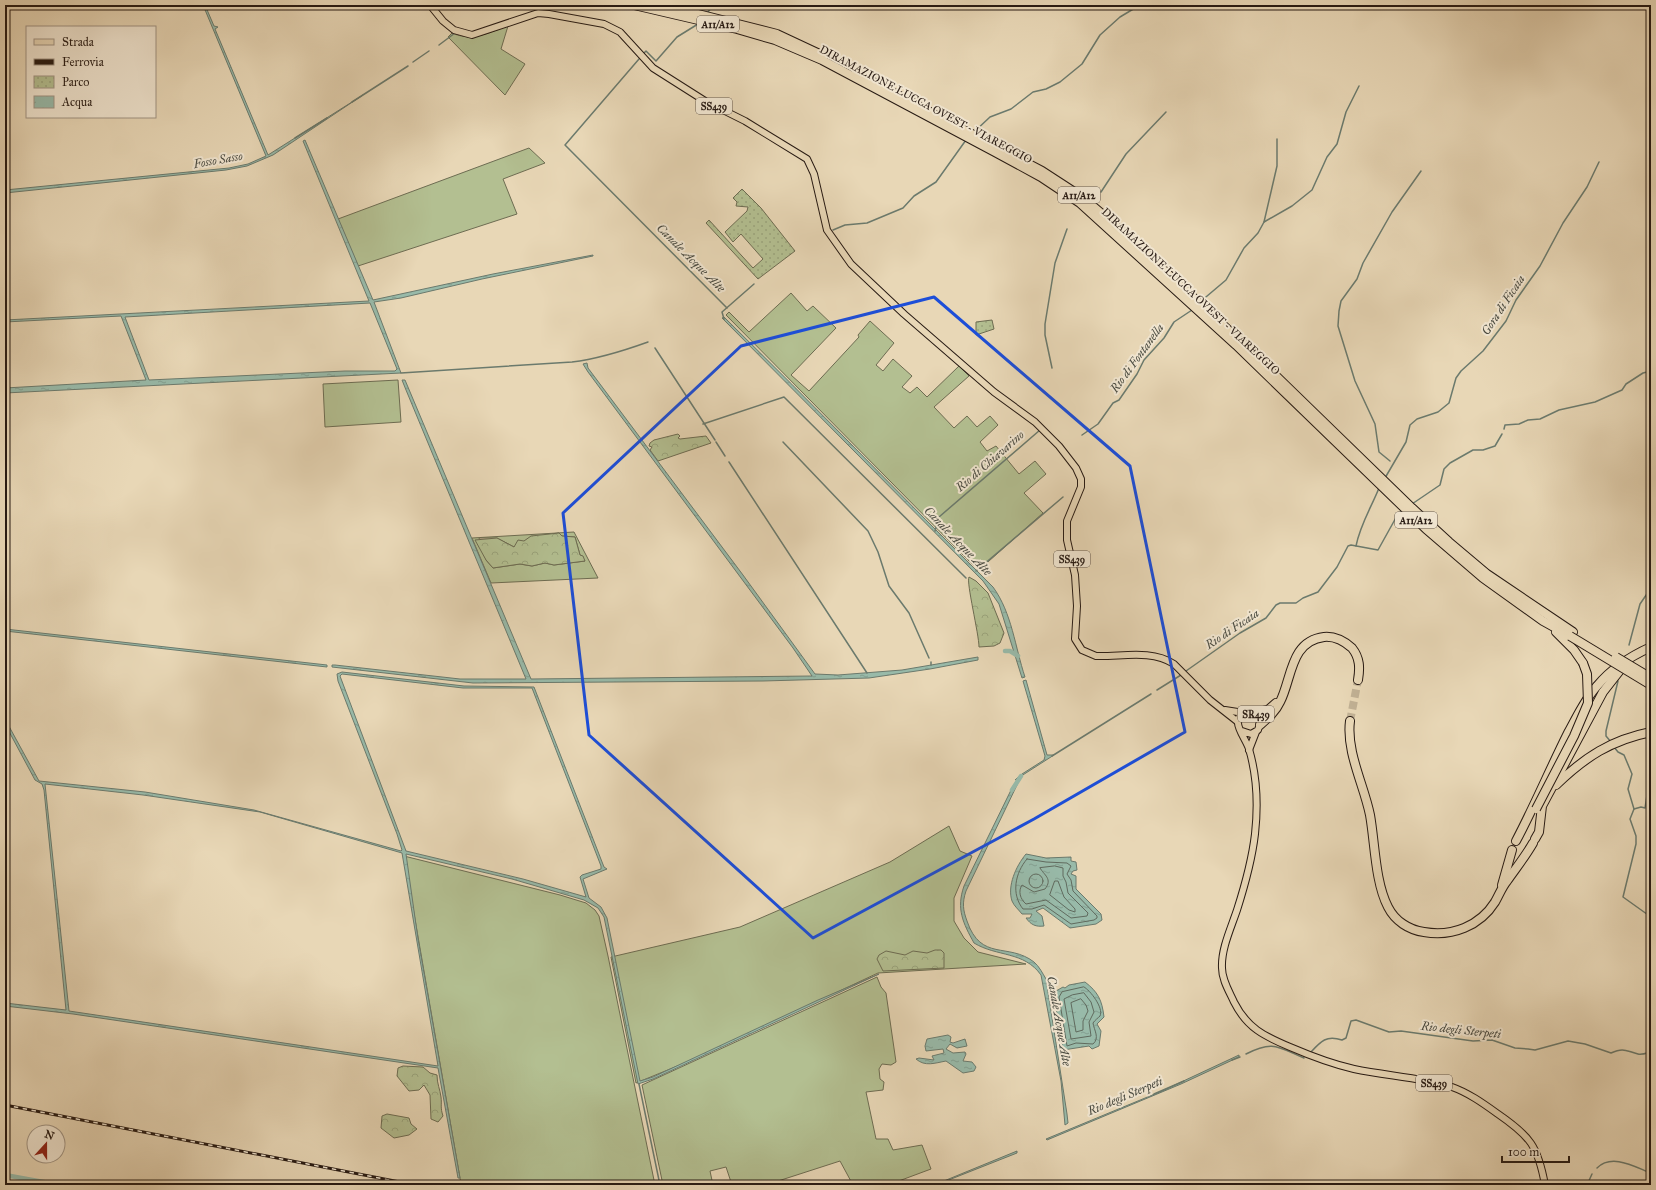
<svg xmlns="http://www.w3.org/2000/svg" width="1656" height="1190" font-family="'IM FELL Great Primer',serif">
<defs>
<pattern id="forest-crowns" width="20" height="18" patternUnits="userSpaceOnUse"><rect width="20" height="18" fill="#b3bf91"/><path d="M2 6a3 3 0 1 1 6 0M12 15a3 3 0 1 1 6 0" fill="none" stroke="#9aa47c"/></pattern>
<pattern id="park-dots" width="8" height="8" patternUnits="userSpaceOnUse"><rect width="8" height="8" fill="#b3bf91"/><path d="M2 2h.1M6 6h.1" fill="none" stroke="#9aa47c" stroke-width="1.8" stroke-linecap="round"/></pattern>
<pattern id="water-ripples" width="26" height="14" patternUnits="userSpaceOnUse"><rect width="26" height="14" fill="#98baa9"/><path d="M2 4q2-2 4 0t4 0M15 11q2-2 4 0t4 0" fill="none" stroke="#839f91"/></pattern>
</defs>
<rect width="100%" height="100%" fill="#e8d7b6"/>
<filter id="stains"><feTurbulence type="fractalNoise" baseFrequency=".005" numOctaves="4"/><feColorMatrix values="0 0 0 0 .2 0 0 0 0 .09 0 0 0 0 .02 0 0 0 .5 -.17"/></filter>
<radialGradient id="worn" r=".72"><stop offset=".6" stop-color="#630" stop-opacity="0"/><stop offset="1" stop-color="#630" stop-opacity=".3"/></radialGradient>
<g fill="#b3bf91" stroke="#6d6c52" fill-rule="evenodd">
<path d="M 508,26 L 501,49 L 525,64 L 505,95 L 448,37 L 452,33 C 473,42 487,33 508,26 Z"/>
<path d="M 529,148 L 545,163 L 503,179 L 517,214 L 358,266 L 338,219 Z"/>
<path d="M 791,293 L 807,311 L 813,306 L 836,328 L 791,375 L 809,391 L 859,337 L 858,335 L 870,321 L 894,343 L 876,365 L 883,371 L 893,359 L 912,376 L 902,387 L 910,393 L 917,387 L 927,397 L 959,366 L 969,376 L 934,407 L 954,428 L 967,416 L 977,427 L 990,416 L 998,425 L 980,442 L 987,451 L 996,446 L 1019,474 L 1035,461 L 1046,474 L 1024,493 L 1043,513 L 980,569 L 972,564 L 726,315 L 729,312 L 749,332 Z"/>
<path d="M 398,380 L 401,422 L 325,427 L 323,384 Z"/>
<path d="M 574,532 L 598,578 L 491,583 L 472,538 ZM 559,533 L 562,536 L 575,537 L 580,555 L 585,561 L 554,565 L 545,563 L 532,566 L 520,564 L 493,568 L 486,560 L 479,538 L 497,538 L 514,547 L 528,539 Z"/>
<path d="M 949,826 L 960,851 L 972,856 L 954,898 L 954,921 L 964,938 L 978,952 L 1026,964 L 878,973 L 692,1060 L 636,1083 L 611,957 L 740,927 L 890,862 Z"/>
<path d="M 404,856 L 560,895 L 586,903 L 595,910 L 599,916 L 608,956 L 655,1185 L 461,1184 Z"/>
<path d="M 877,977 L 881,987 L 886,993 L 896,1062 L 891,1065 L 882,1064 L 879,1069 L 880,1079 L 884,1082 L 883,1090 L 866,1092 L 876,1139 L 888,1139 L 893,1150 L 922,1145 L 931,1169 L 888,1185 L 853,1185 L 840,1161 L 775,1182 L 762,1185 L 732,1185 L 726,1167 L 710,1171 L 713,1185 L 663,1185 L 642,1085 Z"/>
</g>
<g fill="url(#forest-crowns)" stroke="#6d6c52">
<path d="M 678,434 L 680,436 L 678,438 L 680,439 L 706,436 L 711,443 L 658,461 L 650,450 L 652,447 L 649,446 L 650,443 L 654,440 Z"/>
<path d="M 559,533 L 562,536 L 575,537 L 580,555 L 583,556 L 585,561 L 554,565 L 545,563 L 532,566 L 520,564 L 493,568 L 486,560 L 475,540 L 497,538 L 514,547 L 518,540 L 524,541 L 531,536 Z"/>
<path d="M 969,577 L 976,581 L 988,593 L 1004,633 L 1000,643 L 994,646 L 979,647 C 979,634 966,582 969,577 Z"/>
<path d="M 935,950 L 941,950 L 944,953 L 944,968 L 883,971 L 877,959 L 879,955 L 886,951 L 905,955 L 913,951 L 927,953 Z"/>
<path d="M 403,1066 L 423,1067 L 430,1073 L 437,1075 C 437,1084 440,1089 441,1097 C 442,1105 440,1107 443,1116 L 438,1122 L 431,1119 L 430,1095 L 424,1085 L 419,1090 L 409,1091 L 397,1076 L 398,1068 Z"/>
<path d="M 387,1114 L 409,1118 L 411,1124 L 417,1129 L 409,1135 L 394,1138 L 381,1128 L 382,1116 Z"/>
</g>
<g fill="url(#park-dots)" stroke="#6d6c52">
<path d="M 742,189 L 761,208 L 795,251 L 758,279 L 706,223 L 709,220 L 753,268 L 763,259 L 741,234 L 733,242 L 725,232 L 747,211 L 748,207 L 736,206 L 737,202 L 733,198 Z"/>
<path d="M 992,320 L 994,329 L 976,335 L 976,322 Z"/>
</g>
<g fill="url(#water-ripples)" stroke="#6b7a6d" fill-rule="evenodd">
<path d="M 203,5 L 205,5 L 214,26 L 218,27 L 215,29 L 268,155 L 363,95 L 273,155 L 247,166 L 226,170 L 5,193 L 5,190 L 229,168 L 248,164 L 266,156 Z"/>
<path d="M 305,140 L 373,300 L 493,274 L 593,255 L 593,256 L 482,279 L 401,298 L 374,302 L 401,373 L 5,393 L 5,388 L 146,380 L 121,316 L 5,322 L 5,320 L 369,301 L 303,141 ZM 370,303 L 397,369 L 395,371 L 345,371 L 149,380 L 125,317 Z"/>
<path d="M 724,317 C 815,406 903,498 993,587 C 1012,613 1015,647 1025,677 L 1022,678 L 999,604 L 983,581 L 722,318 Z"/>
<path d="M 587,363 L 588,368 L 743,575 L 815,674 L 838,675 L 902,670 L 978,657 L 978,660 L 930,669 L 869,678 L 763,681 L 473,683 L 332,667 L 332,665 L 335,665 L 460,679 L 526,679 L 406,390 L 402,380 L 405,380 L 531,679 L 812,676 L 793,648 L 588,372 L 583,364 Z"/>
<path d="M 5,629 L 327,665 L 327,667 L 5,631 Z"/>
<path d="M 342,672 L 464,686 L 534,687 L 604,867 L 607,869 L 583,879 L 589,898 L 601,907 L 607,918 L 640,1081 L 653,1077 L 818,1000 L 879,974 L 653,1079 L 638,1084 L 604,917 L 598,908 L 584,900 L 512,879 L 406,854 L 418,939 L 460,1178 L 458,1178 L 438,1068 L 73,1014 L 5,1006 L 5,1003 L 66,1010 L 44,790 L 42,784 L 35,780 L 5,724 L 5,719 L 39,781 L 145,792 L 254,810 L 401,851 L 402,850 L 397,834 L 338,681 L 337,674 ZM 342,674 L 463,688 L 532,688 L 601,866 L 601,869 L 582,875 L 580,877 L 586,897 L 523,879 L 406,851 L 340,676 ZM 45,784 L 143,795 L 260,812 L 402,853 L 438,1066 L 69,1011 Z"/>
<path d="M 1026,680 L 1047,755 L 1054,755 L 1015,780 L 1022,774 L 1044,760 L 1045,756 L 1023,681 Z"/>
<path d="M 1017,785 L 966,891 C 962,903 963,910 967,921 C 981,962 1008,942 1034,962 C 1039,966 1043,974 1046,979 L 1067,1114 L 1068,1123 L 1065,1125 L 1061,1081 L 1041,975 C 1024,951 997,957 974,943 C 963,923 956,909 964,886 L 1013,786 Z"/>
<path d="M 1026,854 L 1046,858 L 1071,857 L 1071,861 L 1076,862 L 1077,870 L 1073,871 L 1071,874 L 1076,876 L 1076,889 L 1101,914 L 1102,920 L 1096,924 L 1070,928 L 1043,908 L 1036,911 L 1042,916 L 1044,926 C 1036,927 1031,925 1026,918 L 1030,918 L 1032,914 L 1022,914 C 1019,910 1014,906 1012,901 C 1007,886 1016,866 1026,854 Z"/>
<path d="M 1085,982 C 1098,992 1102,1000 1104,1017 L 1097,1024 L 1101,1031 L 1099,1046 L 1092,1049 L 1089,1046 L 1063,1050 L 1054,996 L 1056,991 L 1063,987 L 1065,988 L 1069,985 Z"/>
<path d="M 948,1035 L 951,1037 L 950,1042 L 953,1043 L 965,1039 L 967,1046 L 957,1048 L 950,1044 L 946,1049 L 953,1053 L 965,1052 L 966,1054 L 963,1061 L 972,1062 L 976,1067 L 974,1071 L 963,1073 L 946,1061 C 935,1063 925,1067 916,1059 L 919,1058 L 934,1060 L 932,1056 L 944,1053 L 943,1049 L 926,1051 L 925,1046 L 927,1039 Z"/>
<path d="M 1239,1055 L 1239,1057 L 1181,1084 L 1047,1140 L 1046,1139 L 1162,1091 Z"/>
<path d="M 1017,1151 L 1017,1153 L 936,1185 L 939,1183 Z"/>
</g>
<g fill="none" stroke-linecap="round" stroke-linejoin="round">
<g stroke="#606a5e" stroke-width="1">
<path d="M 1027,859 L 1046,862 L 1067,863 L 1071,866 L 1067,874 L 1071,880 L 1073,891 L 1097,916 L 1097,918 L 1094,920 L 1071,924 L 1044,905 L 1032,909 L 1023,909 C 1011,894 1015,873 1027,859 Z"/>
<path d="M 1055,866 L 1063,868 L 1063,876 L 1066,882 L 1068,893 L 1088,913 L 1087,916 L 1071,918 L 1046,900 L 1026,904 C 1020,899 1018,891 1022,885 L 1034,892 L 1045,889 C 1053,879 1044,875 1040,868 Z"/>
<circle cx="1036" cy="881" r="7"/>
<path d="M 1055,881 L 1058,881 L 1064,897 L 1075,909 L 1075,912 L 1069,910 L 1050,895 Z"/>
<path d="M 1084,987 C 1090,990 1104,1008 1100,1016 C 1098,1018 1095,1020 1093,1023 C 1094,1030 1100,1038 1093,1044 L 1076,1043 L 1067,1046 L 1059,997 L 1062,992 Z"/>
<path d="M 1084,993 L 1091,1002 L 1094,1012 L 1089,1022 L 1091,1036 L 1071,1039 L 1064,999 L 1072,995 Z"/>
<path d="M 1081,999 L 1086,1005 L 1088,1011 L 1083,1021 L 1083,1030 L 1076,1032 L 1071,1003 Z"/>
</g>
<g stroke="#6b7a6d" stroke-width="1.5">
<path d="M 560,8 L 561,5"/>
<path d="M 707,13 L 714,5"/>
<path d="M 497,24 L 546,8 L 554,8"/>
<path d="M 439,45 L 455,33"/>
<path d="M 644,53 L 646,51 L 656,61 L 677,37 L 698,24"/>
<path d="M 639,59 L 565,145 L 727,308"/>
<path d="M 413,62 L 429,51"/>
<path d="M 352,102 L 408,66"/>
<path d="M 974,132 L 990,117 L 1011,109 L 1033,92 L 1046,89 L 1060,82 L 1082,64 L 1100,35 L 1120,17 L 1140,5"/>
<path d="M 295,138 L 327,118"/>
<path d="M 1101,192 L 1126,154 L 1166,112"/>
<path d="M 1264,222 L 1277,166 L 1277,139"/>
<path d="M 833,230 L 845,225 L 867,223 L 903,208 L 914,196 L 936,182 L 966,140"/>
<path d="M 1200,302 L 1226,280 L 1244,248 L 1258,233 L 1264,222 L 1292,206 L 1312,190 L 1327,157 L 1337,144 L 1346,112 L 1359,86"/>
<path d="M 724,319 L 722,312 L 754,284"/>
<path d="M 655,348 L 715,440"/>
<path d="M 1052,368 L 1045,335 L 1045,324 L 1055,263 L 1067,229"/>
<path d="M 401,373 L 572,362 C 598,359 623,351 648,342"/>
<path d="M 703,424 L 784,397 L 966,578"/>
<path d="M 1504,429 L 1505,425 L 1519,424 L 1528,420 L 1540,419 L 1559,410 L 1595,402 L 1622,390 L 1626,384 L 1643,373 L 1651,371"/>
<path d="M 1082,435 L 1098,424 L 1113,403 L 1119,400 L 1137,374 L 1144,360 L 1164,338 L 1174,322 L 1192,310"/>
<path d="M 716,442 L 725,456"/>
<path d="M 783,442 L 868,531 L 878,552 L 889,586 L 909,613 L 929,658"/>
<path d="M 1390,461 L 1379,452 L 1375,424 L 1355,381 L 1338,326 L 1339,311 L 1341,301 L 1357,279 L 1363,263 L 1392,212 L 1421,171"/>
<path d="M 729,462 L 867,673"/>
<path d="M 1385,478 L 1406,442 L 1410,425 L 1417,419 L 1438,412 L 1449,403 L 1456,378 L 1461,371 L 1483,351 L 1506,321 L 1516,300 L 1540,266 L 1563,223 L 1587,187 L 1599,162"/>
<path d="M 1412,504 L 1440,485 L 1444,469 L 1450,463 L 1473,450 L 1483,450 L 1495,446 L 1502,434"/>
<path d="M 935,531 L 939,517 L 1040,430"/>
<path d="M 1356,546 C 1360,525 1371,508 1379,488"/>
<path d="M 976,571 L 1063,497"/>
<path d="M 1629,645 L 1640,604 L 1651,588"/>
<path d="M 931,662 L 931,665"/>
<path d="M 1186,671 L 1240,633 L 1266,618 L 1276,605 L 1280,603 L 1296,603 L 1303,598 L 1318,592 L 1337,567 L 1348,546 L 1351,545 L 1378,550 L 1398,514 L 1402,511"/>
<path d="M 1157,690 L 1181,675"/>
<path d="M 1611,742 L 1606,736 L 1606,731 L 1618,681"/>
<path d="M 1614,747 L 1618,752 L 1624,755 L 1632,774 L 1628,789 L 1634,809 L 1630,819 L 1636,836 L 1636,844 L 1623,897 L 1651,917"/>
<path d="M 1052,756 L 1151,694"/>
<path d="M 1634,809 L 1641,807 L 1645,808 L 1647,795 L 1651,788"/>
<path d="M 1310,1053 C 1321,1041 1326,1035 1342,1040 L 1346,1038 L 1351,1021 L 1356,1020 L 1389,1032 L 1401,1031 L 1473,1041 L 1492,1040 L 1515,1048 L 1528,1049 L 1535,1050 L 1568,1041 L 1585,1044 L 1611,1053 C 1624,1047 1626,1051 1638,1054 C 1642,1055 1647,1053 1651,1052"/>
<path d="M 1246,1054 C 1273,1040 1278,1047 1304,1058"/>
<path d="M 1232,1060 L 1240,1057"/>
<path d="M 639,1084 L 660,1185"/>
<path d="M 1154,1094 L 1184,1081"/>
<path d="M 1597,1168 C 1612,1153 1635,1167 1651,1173"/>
<path d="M 1587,1185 L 1592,1174"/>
</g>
<g stroke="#98baa9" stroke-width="4.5">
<path d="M 1005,651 L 1010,651 L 1018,656"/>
<path d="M 1012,790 L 1021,776"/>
<path d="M 5,1175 L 60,1185"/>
</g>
<path stroke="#c1b195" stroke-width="8" stroke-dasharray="8 4" stroke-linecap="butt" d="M 1350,721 L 1358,680"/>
<defs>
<g id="primary">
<path d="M 430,5 L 443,21 L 454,30 L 472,35 L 538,13 L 549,14 L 604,24 L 620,32 L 653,68 L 705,101 L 745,121 L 807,159 L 814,174 L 827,230 L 851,264 L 904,314 L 994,392 L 1035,422 L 1059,446 L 1076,468 L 1081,479 L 1081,487 L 1067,521 L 1067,540 L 1075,575 L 1077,606 L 1075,639 L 1082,650 L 1096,656 C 1121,657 1151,649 1174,664 L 1210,700 L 1238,722"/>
<path d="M 1225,710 L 1244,713"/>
<path d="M 1242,731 L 1251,734 L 1258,730 L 1260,723 C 1258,709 1238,708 1238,723 C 1238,730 1247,742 1249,749 C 1257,776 1258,807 1255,834 C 1252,860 1245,885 1237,910 C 1231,928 1221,949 1222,968 C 1222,980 1229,991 1234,1002 C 1247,1028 1264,1036 1290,1047 C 1311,1056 1332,1064 1354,1069 C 1387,1076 1420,1077 1452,1087 C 1469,1093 1484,1104 1498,1114 C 1530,1136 1538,1146 1545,1185"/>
<path d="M 1249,750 L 1256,732"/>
</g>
<g id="motorway">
<path d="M 634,5 L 737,29 L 775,40 L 822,60 L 995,152 L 1041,177 L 1080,203 L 1236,345 L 1426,529 L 1483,578 L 1543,621 L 1570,636"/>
<path d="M 662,5 L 777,34 L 824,56"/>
<path d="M 856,73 L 1042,171 L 1082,197 L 1115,225 L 1240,341 L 1412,508 L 1449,542 L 1487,574 L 1573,632"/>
<path d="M 1556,632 L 1574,650 L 1583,663"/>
<path d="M 1254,713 L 1268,710 L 1276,703"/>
<path d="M 1350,721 C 1346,752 1364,785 1370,815 C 1375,843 1375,882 1388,907 C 1395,921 1409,930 1424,932 C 1452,937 1480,926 1495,902 C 1499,895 1502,887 1507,881 C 1516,868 1525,857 1533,843"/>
<path d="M 1260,725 C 1268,718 1276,711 1280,702 C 1292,679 1290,641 1324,637 C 1334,636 1344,641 1352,648 C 1360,658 1360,668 1358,680"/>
<path d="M 1556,785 C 1585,757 1611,740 1651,732"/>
<path d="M 1535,839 L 1539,832 L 1542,806 L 1603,692 L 1621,669"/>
<path d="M 1516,841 C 1535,805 1550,769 1568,733 C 1577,717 1585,699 1597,686 C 1611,669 1631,656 1651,647"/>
<path d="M 1502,885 L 1512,850"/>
</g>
</defs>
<use href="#primary" stroke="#271a13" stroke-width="8"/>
<use href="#motorway" stroke="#271a13" stroke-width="10"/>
<use href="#primary" stroke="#e8d7b6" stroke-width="6"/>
<use href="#motorway" stroke="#e8d7b6" stroke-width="8"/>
<defs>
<path id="rail" d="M 5,1105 L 415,1185"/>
</defs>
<use href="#rail" stroke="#271a13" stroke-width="3"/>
<use href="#rail" stroke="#f0e5d0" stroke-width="1.5" stroke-dasharray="4.5" stroke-linecap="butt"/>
<defs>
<g id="motorway-bridge">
<path d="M 1570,636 L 1651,685"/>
<path d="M 1616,657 L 1651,678"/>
<path d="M 1536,809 L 1574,736 L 1588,703 L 1587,674 L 1583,663"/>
</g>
</defs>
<use href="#motorway-bridge" stroke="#271a13" stroke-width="10" stroke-linecap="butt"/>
<use href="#motorway-bridge" stroke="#e8d7b6" stroke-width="8"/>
</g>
<path fill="none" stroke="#1d4ed8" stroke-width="3" stroke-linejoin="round" d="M 934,297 L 1130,466 L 1185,732 L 1034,819 L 813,938 L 589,735 L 563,513 L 741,346 Z"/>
<g text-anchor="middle" stroke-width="4" stroke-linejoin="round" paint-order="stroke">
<g fill="#f0e5d0" stroke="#63574c" stroke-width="1">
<rect x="697" y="16" width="42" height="16" rx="3"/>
<rect x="696" y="98" width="36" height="16" rx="3"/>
<rect x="1058" y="187" width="42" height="16" rx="3"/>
<rect x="1395" y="512" width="42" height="16" rx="3"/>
<rect x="1054" y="551" width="36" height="16" rx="3"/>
<rect x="1238" y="706" width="36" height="16" rx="3"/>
<rect x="1416" y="1075" width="36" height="16" rx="3"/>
</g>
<g font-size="10" font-weight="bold" fill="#271a13">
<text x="718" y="28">A11/A12</text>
<text x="714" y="110">SS439</text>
<text x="1079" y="199">A11/A12</text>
<text x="1416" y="524">A11/A12</text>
<text x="1072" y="563">SS439</text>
<text x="1256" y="718">SR439</text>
<text x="1434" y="1087">SS439</text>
</g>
<g font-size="11" fill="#271a13" stroke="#f0e5d0">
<text transform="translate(926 104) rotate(28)" y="4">DIRAMAZIONE LUCCA OVEST - VIAREGGIO</text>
<text transform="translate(1191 291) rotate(43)" y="4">DIRAMAZIONE LUCCA OVEST - VIAREGGIO</text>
</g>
<g font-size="12" font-style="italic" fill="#494a40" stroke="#f0e5d0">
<text transform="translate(218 160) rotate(-10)" y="4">Fosso Sasso</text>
<text transform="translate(691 258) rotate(45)" y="4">Canale Acque Alte</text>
<text transform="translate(1503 305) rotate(-57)" y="4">Gora di Ficaia</text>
<text transform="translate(1137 358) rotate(-54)" y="4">Rio di Fontanella</text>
<text transform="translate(990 461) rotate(-41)" y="4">Rio di Chiavarino</text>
<text transform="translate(958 541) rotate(46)" y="4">Canale Acque Alte</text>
<text transform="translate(1232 629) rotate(-34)" y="4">Rio di Ficaia</text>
<text transform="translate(1059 1021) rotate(80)" y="4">Canale Acque Alte</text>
<text transform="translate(1461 1030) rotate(6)" y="4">Rio degli Sterpeti</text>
<text transform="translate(1125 1096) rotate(-23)" y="4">Rio degli Sterpeti</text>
</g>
</g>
<rect width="1656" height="1190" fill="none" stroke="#e8d7b6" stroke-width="20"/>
<rect x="6" y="6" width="1644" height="1178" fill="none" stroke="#271a13" stroke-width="2"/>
<rect x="10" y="10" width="1636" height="1170" fill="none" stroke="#271a13"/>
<rect x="26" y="26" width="130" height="92" fill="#f0e5d0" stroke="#a09484"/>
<rect x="34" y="39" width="20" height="6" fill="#e8d7b6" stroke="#a09484"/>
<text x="62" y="46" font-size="12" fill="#271a13">Strada</text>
<rect x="34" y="59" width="20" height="6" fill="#271a13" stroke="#a09484"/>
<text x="62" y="66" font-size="12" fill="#271a13">Ferrovia</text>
<rect x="34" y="76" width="20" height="12" fill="url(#park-dots)" stroke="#a09484"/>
<text x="62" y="86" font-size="12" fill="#271a13">Parco</text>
<rect x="34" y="96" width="20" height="12" fill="url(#water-ripples)" stroke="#a09484"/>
<text x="62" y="106" font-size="12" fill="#271a13">Acqua</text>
<g transform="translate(46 1144) rotate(21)"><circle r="19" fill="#f0e5d0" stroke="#a09484"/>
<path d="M0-3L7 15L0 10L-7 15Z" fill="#8f2418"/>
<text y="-6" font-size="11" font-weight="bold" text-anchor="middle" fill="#271a13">N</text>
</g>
<path d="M1502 1156v6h67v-6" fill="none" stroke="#271a13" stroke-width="2"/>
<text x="1508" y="1156" font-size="12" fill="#271a13" stroke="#f0e5d0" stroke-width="3" paint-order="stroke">100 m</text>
<rect width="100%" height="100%" filter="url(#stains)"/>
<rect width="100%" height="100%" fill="url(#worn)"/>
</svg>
